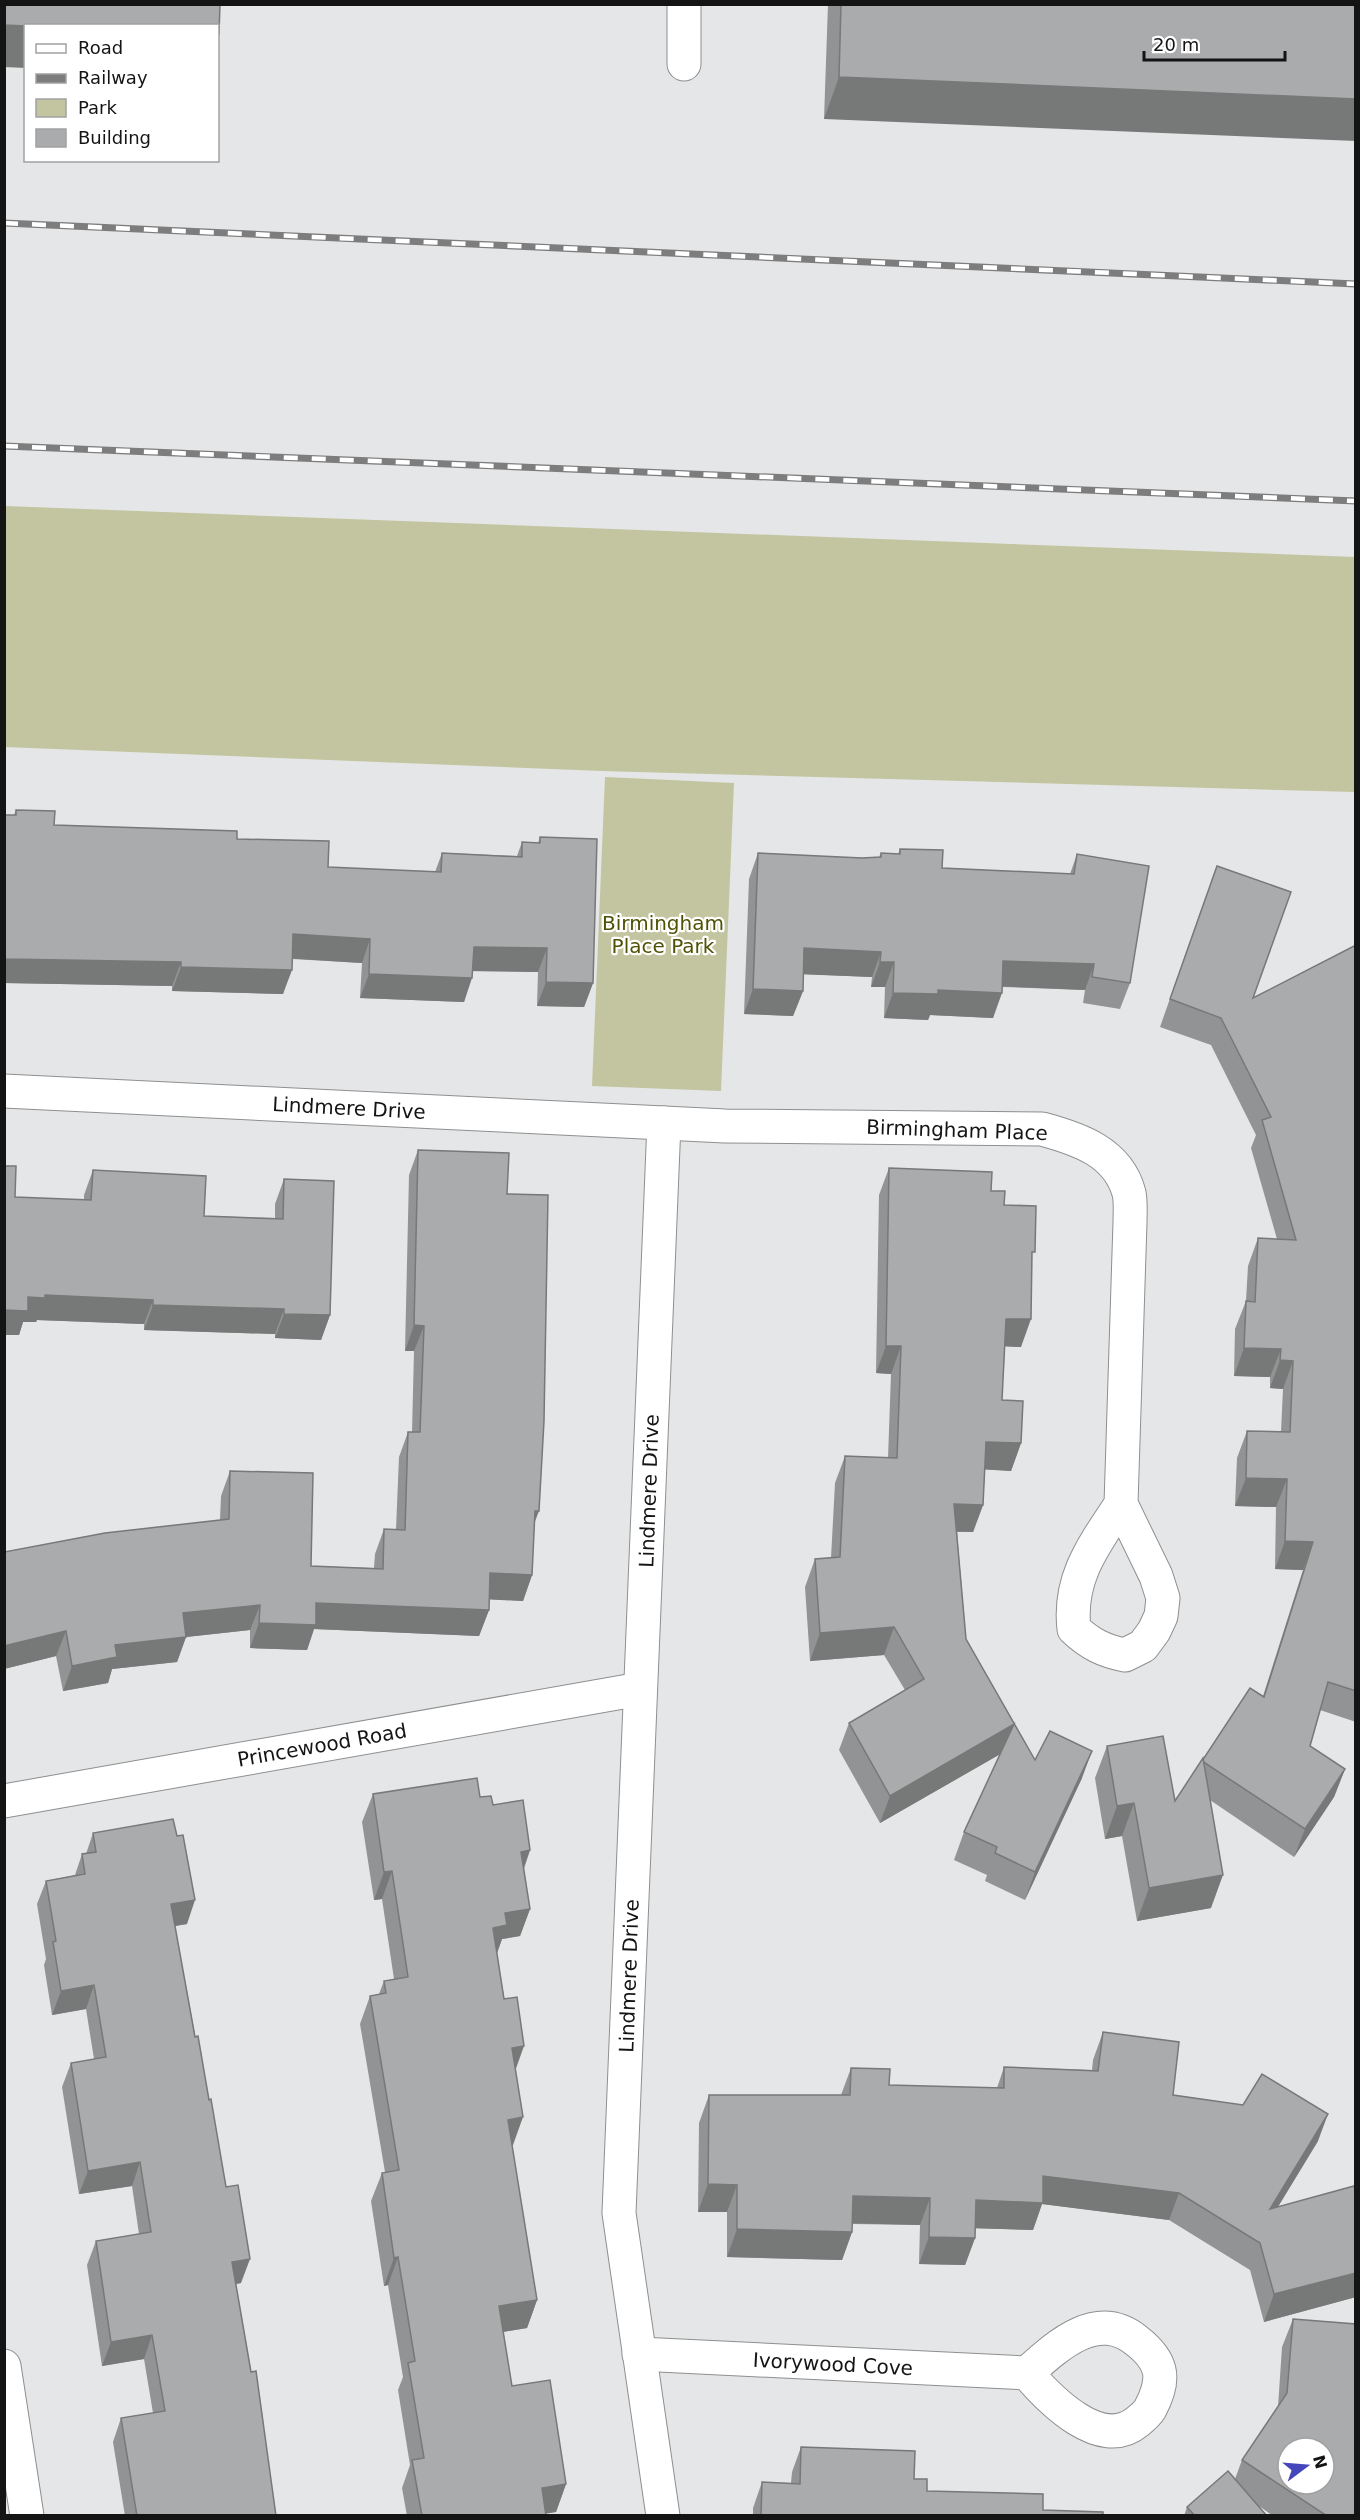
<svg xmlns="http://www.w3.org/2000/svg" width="1360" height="2520" font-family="'DejaVu Sans',sans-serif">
<rect width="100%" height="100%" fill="#e5e6e7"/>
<g fill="#c2c59f">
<path d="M 5,506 L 1355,557 L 1355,792 L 602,771 L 5,747 Z"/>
<path d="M 605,777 L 734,783 L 721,1091 L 592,1086 Z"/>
</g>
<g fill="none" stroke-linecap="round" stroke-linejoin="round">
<defs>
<g id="minor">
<path d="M 684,64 L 684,4"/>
<path d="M 4,1091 L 664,1123 L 619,2213 L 663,2516"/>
<path d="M 664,1123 L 725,1126 L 1042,1129 C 1079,1139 1118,1152 1129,1193 C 1131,1202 1130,1213 1130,1222 L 1121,1504 L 1156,1576 L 1163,1598 L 1161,1616 L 1154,1631 L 1143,1646 L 1125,1655 C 1104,1651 1090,1644 1074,1629 C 1068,1578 1094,1545 1121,1504"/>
<path d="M 4,1801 L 640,1689"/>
<path d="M 639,2354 L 1027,2373 C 1050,2400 1101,2452 1137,2422 C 1142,2418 1147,2414 1150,2409 C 1156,2398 1162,2382 1159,2370 C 1156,2358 1146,2348 1137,2341 C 1097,2308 1057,2346 1027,2373"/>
<path d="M 4,2366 L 27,2516"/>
</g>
</defs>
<use href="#minor" stroke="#8e8f90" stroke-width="35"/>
<use href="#minor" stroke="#fff" stroke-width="33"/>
<defs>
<g id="rail">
<path d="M 4,223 L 1356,284"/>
<path d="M 4,446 L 1356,501"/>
</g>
</defs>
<use href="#rail" stroke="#7d7d7e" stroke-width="7"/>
<use href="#rail" stroke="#fff" stroke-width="4.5" stroke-dasharray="14" stroke-linecap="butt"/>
</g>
<g fill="#929394">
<path d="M 828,4 L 1356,4 L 824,119 Z"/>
<path d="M 16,810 L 54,825 L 237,839 L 328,867 L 435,872 L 442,853 L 517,856 L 522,842 L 538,843 L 540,837 L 593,983 L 584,1007 L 537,1006 L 538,972 L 473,971 L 464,1002 L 360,998 L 362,963 L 292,959 L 283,994 L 172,991 L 172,986 L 4,983 L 4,815 L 14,815 Z"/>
<path d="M 900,849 L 942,868 L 1070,874 L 1077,854 L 1130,983 L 1120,1009 L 1083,1003 L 1085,990 L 1002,987 L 993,1018 L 930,1015 L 928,1020 L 884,1018 L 885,987 L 871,987 L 872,977 L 803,974 L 803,991 L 793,1016 L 744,1014 L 749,879 L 758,853 L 862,858 L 879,857 L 881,853 L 898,854 Z"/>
<path d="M 1207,893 L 1253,998 L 1356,945 L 1356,1722 L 1320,1710 L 1310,1746 L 1345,1769 L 1334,1797 L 1294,1857 L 1210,1800 L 1211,1908 L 1137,1921 L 1122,1836 L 1105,1839 L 1095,1778 L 1107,1746 L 1175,1801 L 1203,1760 L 1263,1696 L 1303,1570 L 1275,1569 L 1276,1507 L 1235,1506 L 1237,1458 L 1247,1431 L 1281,1432 L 1283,1389 L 1270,1388 L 1270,1377 L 1234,1376 L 1235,1329 L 1246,1301 L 1248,1266 L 1258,1238 L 1277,1239 L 1251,1148 L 1256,1135 L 1211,1045 L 1160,1027 Z"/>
<path d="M 418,1150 L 507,1194 L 534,1524 L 532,1575 L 523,1601 L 489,1599 L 489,1610 L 479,1636 L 314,1629 L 307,1650 L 250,1648 L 250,1630 L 186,1637 L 177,1662 L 112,1669 L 108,1683 L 63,1691 L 56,1656 L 4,1669 L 220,1520 L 221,1496 L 230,1471 L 311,1566 L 374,1568 L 375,1554 L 384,1529 L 396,1529 L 399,1457 L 408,1432 L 412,1432 L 414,1351 L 405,1351 L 409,1175 Z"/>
<path d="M 889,1168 L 991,1191 L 1004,1205 L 1032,1260 L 1021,1347 L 1005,1346 L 1002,1400 L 1021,1443 L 1011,1471 L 985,1469 L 983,1505 L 973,1532 L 957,1532 L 966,1639 L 1035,1760 L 1082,1778 L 1025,1900 L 985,1881 L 987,1875 L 954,1860 L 964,1832 L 1000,1754 L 880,1823 L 839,1750 L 849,1723 L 905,1690 L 884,1655 L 810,1661 L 805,1587 L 815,1559 L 831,1558 L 835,1483 L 845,1456 L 888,1458 L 891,1374 L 876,1373 L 879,1195 Z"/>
<path d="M 93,1170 L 204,1216 L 275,1218 L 275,1204 L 284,1179 L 330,1315 L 321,1340 L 275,1338 L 275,1334 L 144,1330 L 144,1324 L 37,1320 L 36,1322 L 23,1322 L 19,1335 L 15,1197 L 84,1200 L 84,1195 Z"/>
<path d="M 373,1794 L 480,1797 L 493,1805 L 530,1850 L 524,1869 L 530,1909 L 520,1936 L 502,1939 L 497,1953 L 516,2070 L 513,2145 L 512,2145 L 537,2300 L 527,2328 L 503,2332 L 512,2386 L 566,2484 L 556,2512 L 546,2513 L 546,2516 L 407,2516 L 402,2488 L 410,2465 L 398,2390 L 403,2377 L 388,2285 L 384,2286 L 371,2201 L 382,2173 L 385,2172 L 360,2024 L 370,1996 L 379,1994 L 384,1981 L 394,1979 L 382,1899 L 374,1900 L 362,1822 Z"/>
<path d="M 93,1833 L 187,1924 L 175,1926 L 241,2283 L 236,2284 L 276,2516 L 125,2516 L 113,2442 L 121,2418 L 153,2413 L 144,2359 L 102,2366 L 87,2265 L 96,2241 L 139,2234 L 132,2186 L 79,2194 L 62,2087 L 71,2063 L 94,2059 L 86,2009 L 52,2015 L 44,1965 L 46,1959 L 37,1904 L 46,1881 L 75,1875 L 82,1854 L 86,1854 Z"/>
<path d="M 1103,2032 L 1173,2095 L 1318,2141 L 1278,2207 L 1356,2193 L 1356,2297 L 1264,2322 L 1250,2270 L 1169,2220 L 1042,2204 L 1033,2230 L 975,2228 L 975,2238 L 965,2265 L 919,2264 L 920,2225 L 852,2224 L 852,2232 L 842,2260 L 727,2257 L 727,2212 L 698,2212 L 699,2123 L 709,2095 L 841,2095 L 851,2068 L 889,2085 L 997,2088 L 1004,2067 L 1092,2070 L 1093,2060 Z"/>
<path d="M 1293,2319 L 1356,2516 L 1273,2516 L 1259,2506 L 1267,2516 L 1184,2516 L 1187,2507 L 1235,2479 L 1242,2460 L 1278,2407 L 1282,2347 Z"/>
<path d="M 801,2447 L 914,2479 L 927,2491 L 1043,2510 L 1103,2516 L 753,2516 L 753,2508 L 762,2482 L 791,2483 L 792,2472 Z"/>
</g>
<g fill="#777878">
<path d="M 4,25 L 26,26 L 26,68 L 4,67 Z"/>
<path d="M 839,77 L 1356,99 L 1356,141 L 824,119 Z"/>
<path d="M 293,934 L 370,939 L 362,963 L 284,958 Z"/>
<path d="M 474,947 L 547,948 L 538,972 L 465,971 Z"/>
<path d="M 804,948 L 881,952 L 872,977 L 795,974 Z"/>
<path d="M 5,959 L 181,962 L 172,986 L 4,983 Z"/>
<path d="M 1003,961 L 1094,964 L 1085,990 L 994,986 Z"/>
<path d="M 880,962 L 894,962 L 885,987 L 871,987 Z"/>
<path d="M 181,967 L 292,970 L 283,994 L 172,991 Z"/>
<path d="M 369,974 L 472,978 L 464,1002 L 360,998 Z"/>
<path d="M 546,982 L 593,983 L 584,1007 L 537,1006 Z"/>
<path d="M 753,989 L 803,991 L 793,1016 L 744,1014 Z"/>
<path d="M 938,990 L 1002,993 L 993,1018 L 930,1015 L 928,1020 L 884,1018 L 893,993 Z"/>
<path d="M 45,1295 L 153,1300 L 144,1324 L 37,1320 L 36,1322 L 23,1322 L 19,1335 L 4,1335 L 4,1310 L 28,1297 Z"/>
<path d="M 153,1305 L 284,1309 L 275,1334 L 144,1330 Z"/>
<path d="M 284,1314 L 330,1315 L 321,1340 L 275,1338 Z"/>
<path d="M 1006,1319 L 1031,1319 L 1021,1347 L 996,1346 Z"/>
<path d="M 414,1325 L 424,1326 L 414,1351 L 405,1351 Z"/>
<path d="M 886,1346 L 901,1346 L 891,1374 L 876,1373 Z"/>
<path d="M 1244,1348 L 1281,1349 L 1270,1377 L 1234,1376 Z"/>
<path d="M 1280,1360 L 1293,1361 L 1283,1389 L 1270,1388 Z"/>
<path d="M 986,1442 L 1021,1443 L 1011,1471 L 976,1469 Z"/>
<path d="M 1246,1478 L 1287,1479 L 1276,1507 L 1235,1506 Z"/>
<path d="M 954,1504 L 983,1505 L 973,1532 L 944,1531 Z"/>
<path d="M 535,1511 L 539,1511 L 529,1537 Z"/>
<path d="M 1285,1541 L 1313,1542 L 1303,1570 L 1275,1569 Z"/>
<path d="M 490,1573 L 532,1575 L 523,1601 L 481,1599 Z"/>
<path d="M 316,1603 L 489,1610 L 479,1636 L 314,1629 L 307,1650 L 250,1648 L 259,1623 Z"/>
<path d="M 260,1605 L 250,1630 L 186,1637 L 177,1662 L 112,1669 L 108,1683 L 63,1691 L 72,1666 L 115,1645 L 183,1613 Z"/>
<path d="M 894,1627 L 884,1655 L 810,1661 L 820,1633 Z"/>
<path d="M 66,1631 L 56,1656 L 4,1669 L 4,1646 Z"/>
<path d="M 1014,1724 L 1004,1752 L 880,1823 L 890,1796 Z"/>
<path d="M 1092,1751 L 1082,1778 L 1025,1900 L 1035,1872 Z"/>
<path d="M 1345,1769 L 1334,1797 L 1294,1857 L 1305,1829 Z"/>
<path d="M 1134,1803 L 1122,1836 L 1105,1839 L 1117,1806 Z"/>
<path d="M 530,1850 L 520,1878 L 521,1852 Z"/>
<path d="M 392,1871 L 382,1899 L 374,1900 L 384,1872 Z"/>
<path d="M 1223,1875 L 1211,1908 L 1137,1921 L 1149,1888 Z"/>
<path d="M 195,1900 L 187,1924 L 163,1928 L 171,1904 Z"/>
<path d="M 530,1909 L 520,1936 L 502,1939 L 497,1953 L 493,1928 L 505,1913 Z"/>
<path d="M 94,1985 L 86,2009 L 52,2015 L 61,1991 Z"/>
<path d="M 524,2046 L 514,2074 L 512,2048 Z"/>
<path d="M 1328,2114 L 1318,2141 L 1260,2236 L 1270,2209 Z"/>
<path d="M 523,2117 L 513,2145 L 498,2147 L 508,2120 Z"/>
<path d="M 140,2162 L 132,2186 L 79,2194 L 88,2171 Z"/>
<path d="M 1043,2176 L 1179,2193 L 1169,2220 L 1042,2204 L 1033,2230 L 966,2228 L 976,2200 Z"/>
<path d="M 708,2184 L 737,2185 L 727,2212 L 698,2212 Z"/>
<path d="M 853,2196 L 930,2198 L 920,2225 L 843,2223 Z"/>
<path d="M 737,2229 L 852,2232 L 842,2260 L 727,2257 Z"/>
<path d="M 929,2237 L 975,2238 L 965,2265 L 919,2264 Z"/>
<path d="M 398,2257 L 388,2285 L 384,2286 L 394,2258 Z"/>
<path d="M 250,2259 L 241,2283 L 223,2286 L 232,2262 Z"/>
<path d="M 1356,2273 L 1356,2297 L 1264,2322 L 1274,2294 Z"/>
<path d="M 537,2300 L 527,2328 L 489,2334 L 499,2306 Z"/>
<path d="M 152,2335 L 144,2359 L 102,2366 L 111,2342 Z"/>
<path d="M 566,2484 L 556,2512 L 532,2516 L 542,2488 Z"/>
</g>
<g fill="#aaabac" stroke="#777878" stroke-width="1.5" fill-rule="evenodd">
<path d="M 4,4 L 220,4 L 219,34 L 218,34 L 218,26 L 26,26 L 4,25 Z"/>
<path d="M 841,4 L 1356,4 L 1356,99 L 839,77 Z"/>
<path d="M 16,810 L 55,811 L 54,825 L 237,831 L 237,839 L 329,841 L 328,867 L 441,872 L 442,853 L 522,857 L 522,842 L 540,843 L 540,837 L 597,839 L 593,983 L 546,982 L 547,948 L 474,947 L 472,978 L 369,974 L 370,939 L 293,934 L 292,970 L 181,967 L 181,962 L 5,959 L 5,921 L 4,921 L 4,815 L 16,815 Z"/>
<path d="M 900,849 L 943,850 L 942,868 L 1074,874 L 1077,854 L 1149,866 L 1130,983 L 1092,977 L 1094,964 L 1003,961 L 1002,993 L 938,990 L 938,994 L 893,993 L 894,962 L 880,962 L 881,952 L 804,948 L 803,991 L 753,989 L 758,853 L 862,858 L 881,857 L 881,853 L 900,854 Z"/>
<path d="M 1217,866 L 1291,892 L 1253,998 L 1356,945 L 1356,1691 L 1328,1682 L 1310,1746 L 1345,1769 L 1305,1829 L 1202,1761 L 1250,1688 L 1264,1697 L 1313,1542 L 1285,1541 L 1287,1479 L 1246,1478 L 1247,1431 L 1290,1432 L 1293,1361 L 1280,1360 L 1281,1349 L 1244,1348 L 1246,1301 L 1255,1302 L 1258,1238 L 1296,1240 L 1262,1120 L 1271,1117 L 1221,1018 L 1170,999 Z"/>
<path d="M 418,1150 L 509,1153 L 507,1194 L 548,1195 L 544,1421 L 539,1511 L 535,1511 L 532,1575 L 490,1573 L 489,1610 L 316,1603 L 316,1625 L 259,1623 L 260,1605 L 183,1613 L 186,1637 L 115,1645 L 117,1657 L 72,1666 L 66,1631 L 4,1646 L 4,1552 L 105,1533 L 229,1519 L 230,1471 L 313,1473 L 311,1566 L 383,1569 L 384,1529 L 405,1530 L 408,1432 L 420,1432 L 424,1326 L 414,1325 Z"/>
<path d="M 4,1166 L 16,1166 L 15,1197 L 91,1200 L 93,1170 L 206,1176 L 204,1216 L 283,1219 L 284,1179 L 334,1181 L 330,1315 L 284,1314 L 284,1309 L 153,1305 L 153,1300 L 45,1295 L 45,1298 L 28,1297 L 28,1311 L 4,1310 Z"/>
<path d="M 889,1168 L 992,1172 L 991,1191 L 1005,1191 L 1004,1205 L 1036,1206 L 1035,1252 L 1032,1252 L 1031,1319 L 1006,1319 L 1002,1400 L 1023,1401 L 1021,1443 L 986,1442 L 983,1505 L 954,1504 L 966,1639 L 1035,1760 L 1050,1731 L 1092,1751 L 1035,1872 L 995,1853 L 997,1847 L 964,1832 L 1014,1724 L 890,1796 L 849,1723 L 924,1679 L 894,1627 L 820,1633 L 815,1559 L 840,1557 L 845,1456 L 897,1458 L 901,1346 L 886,1346 Z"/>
<path d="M 1163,1736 L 1175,1801 L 1203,1758 L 1223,1875 L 1149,1888 L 1134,1803 L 1117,1806 L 1107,1746 Z"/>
<path d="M 477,1778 L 480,1797 L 491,1796 L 493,1805 L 523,1800 L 530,1850 L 521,1852 L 530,1909 L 505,1913 L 507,1925 L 493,1928 L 504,1999 L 517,1997 L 524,2046 L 512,2048 L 523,2117 L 508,2120 L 537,2300 L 499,2306 L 512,2386 L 550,2380 L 566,2484 L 542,2488 L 546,2516 L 422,2516 L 412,2460 L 424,2458 L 408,2363 L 415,2361 L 398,2257 L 394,2258 L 382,2173 L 399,2170 L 370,1996 L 386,1993 L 384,1981 L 408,1977 L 392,1871 L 384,1872 L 373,1794 Z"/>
<path d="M 173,1819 L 177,1836 L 183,1835 L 195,1900 L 171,1904 L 195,2037 L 198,2036 L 209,2100 L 211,2099 L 226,2187 L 238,2185 L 250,2259 L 232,2262 L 251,2372 L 256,2371 L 276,2516 L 137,2516 L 121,2418 L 165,2411 L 152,2335 L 111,2342 L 96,2241 L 151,2232 L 140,2162 L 88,2171 L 71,2063 L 106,2057 L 94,1985 L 61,1991 L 53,1942 L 56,1941 L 46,1881 L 85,1874 L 82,1854 L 96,1852 L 93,1833 Z"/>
<path d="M 1103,2032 L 1179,2042 L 1173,2095 L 1243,2105 L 1262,2074 L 1328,2114 L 1270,2209 L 1354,2186 L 1356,2193 L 1356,2273 L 1274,2294 L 1260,2243 L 1179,2193 L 1043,2176 L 1043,2203 L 976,2200 L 975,2238 L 929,2237 L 930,2198 L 853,2196 L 852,2232 L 737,2229 L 737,2185 L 708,2184 L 709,2095 L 850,2095 L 851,2068 L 890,2069 L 889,2085 L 1004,2088 L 1004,2067 L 1098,2071 Z"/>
<path d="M 1293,2319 L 1356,2324 L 1356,2516 L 1327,2516 L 1242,2460 L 1287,2393 ZM 1288,2448 L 1324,2448 L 1324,2484 L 1288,2484 Z"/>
<path d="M 801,2447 L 915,2451 L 914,2479 L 927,2479 L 927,2491 L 1043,2494 L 1043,2510 L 1103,2512 L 1103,2516 L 761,2516 L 762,2482 L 800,2484 Z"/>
<path d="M 1228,2471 L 1267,2516 L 1195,2516 L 1187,2507 Z"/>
</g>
<g text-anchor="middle" stroke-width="4.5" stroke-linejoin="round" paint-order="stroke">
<g font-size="20" fill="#4f5204" stroke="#fff">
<text x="663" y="930">Birmingham<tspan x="663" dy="23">Place Park</tspan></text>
</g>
<g font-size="20" fill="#141414" stroke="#fff">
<text transform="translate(349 1108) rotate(3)" y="7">Lindmere Drive</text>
<text transform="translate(957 1130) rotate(2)" y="7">Birmingham Place</text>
<text transform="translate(649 1491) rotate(-88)" y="7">Lindmere Drive</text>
<text transform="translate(322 1745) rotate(-10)" y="7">Princewood Road</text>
<text transform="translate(629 1976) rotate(-88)" y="7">Lindmere Drive</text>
<text transform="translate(833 2364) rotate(3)" y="7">Ivorywood Cove</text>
</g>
</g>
<rect width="1360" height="2520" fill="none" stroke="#141414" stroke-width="12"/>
<rect x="24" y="24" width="195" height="138" fill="#ffffff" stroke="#a1a1a1" stroke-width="1.5"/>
<rect x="36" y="44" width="30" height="9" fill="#ffffff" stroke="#a1a1a1" stroke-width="1.5"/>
<text x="78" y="54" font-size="18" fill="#141414">Road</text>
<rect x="36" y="74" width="30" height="9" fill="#7d7d7e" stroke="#a1a1a1" stroke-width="1.5"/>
<text x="78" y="84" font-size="18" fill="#141414">Railway</text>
<rect x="36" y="99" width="30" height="18" fill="#c2c59f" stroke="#a1a1a1" stroke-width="1.5"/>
<text x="78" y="114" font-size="18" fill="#141414">Park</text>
<rect x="36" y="129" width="30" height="18" fill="#aaabac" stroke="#a1a1a1" stroke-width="1.5"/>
<text x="78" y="144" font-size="18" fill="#141414">Building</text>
<g transform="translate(1306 2466) rotate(74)"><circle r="28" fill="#ffffff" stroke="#a1a1a1" stroke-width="1.5"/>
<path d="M0-4.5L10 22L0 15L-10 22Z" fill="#4546bb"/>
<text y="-9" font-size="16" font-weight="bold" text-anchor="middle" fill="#141414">N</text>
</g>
<path d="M1144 51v9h141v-9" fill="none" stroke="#141414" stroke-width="3"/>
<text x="1153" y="51" font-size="18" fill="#141414" stroke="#ffffff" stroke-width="4.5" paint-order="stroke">20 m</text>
</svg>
